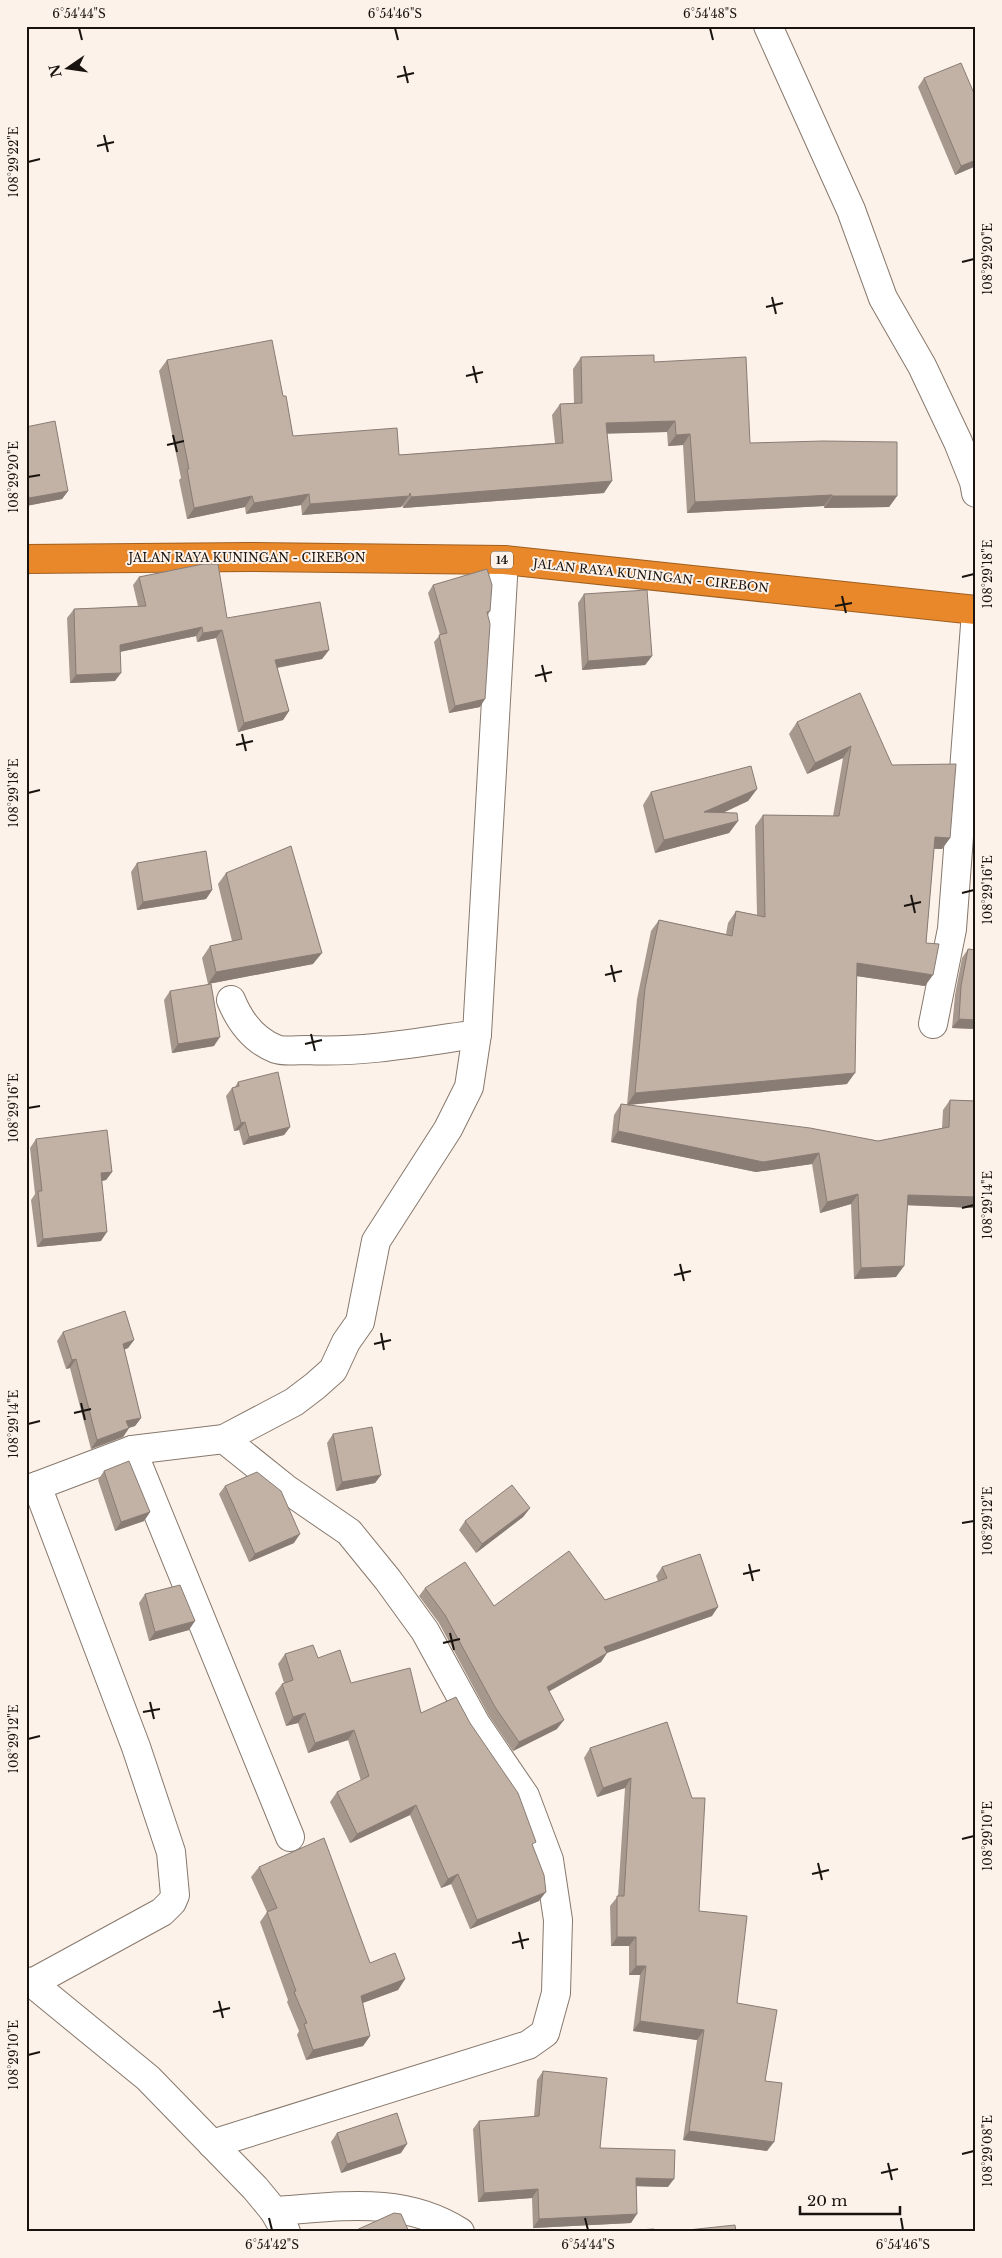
<svg xmlns="http://www.w3.org/2000/svg" width="1002" height="2258" font-family="'Libre Baskerville',serif">
<rect width="100%" height="100%" fill="#fdf2ea"/>
<g fill="none" stroke-linecap="round" stroke-linejoin="round">
<defs>
<g id="minor">
<path d="M 768,26 L 851,210 L 883,298 L 922,366 L 958,442 L 974,482 L 976,493"/>
<path d="M 231,1000 C 240,1022 253,1040 276,1049 C 284,1052 297,1050 306,1050 C 364,1053 421,1042 477,1034"/>
<path d="M 933,1024 L 952,929 L 976,612"/>
<path d="M 132,1450 L 290,1837"/>
<path d="M 26,1490 L 132,1450 L 224,1439 L 294,1402 L 315,1386 L 333,1370 L 346,1342 L 360,1322 L 376,1241 L 448,1129 L 469,1087 L 477,1034 L 504,560"/>
<path d="M 26,1981 L 32,1983 L 148,2078 L 255,2188 L 274,2211 L 286,2232"/>
<path d="M 32,1983 L 162,1912 L 172,1902 L 175,1895 L 171,1852 L 136,1747 L 37,1486"/>
<path d="M 212,2144 L 528,2045 L 545,2033 L 556,1993 L 558,1920 L 549,1860 L 525,1796 L 476,1724 L 425,1631 L 388,1580 L 349,1532 L 285,1488 L 224,1439"/>
<path d="M 274,2211 C 339,2207 402,2195 460,2232"/>
</g>
<path id="highway" d="M 26,559 L 249,557 L 504,560 L 976,610"/>
</defs>
<use href="#minor" stroke="#87786c" stroke-width="30"/>
<use href="#highway" stroke="#9f5f20" stroke-width="30"/>
<use href="#minor" stroke="#fff" stroke-width="28"/>
<use href="#highway" stroke="#e8882a" stroke-width="28"/>
</g>
<g fill="#a7988e">
<path d="M 924,78 L 976,166 L 955,175 L 918,87 Z"/>
<path d="M 581,357 L 654,362 L 750,443 L 897,496 L 889,507 L 824,508 L 824,506 L 687,513 L 683,445 L 668,446 L 667,432 L 607,433 L 604,493 L 403,508 L 402,505 L 401,507 L 302,515 L 301,505 L 246,514 L 245,507 L 187,519 L 179,480 L 181,478 L 159,371 L 167,360 L 283,396 L 293,436 L 399,455 L 555,443 L 552,415 L 560,404 L 574,403 L 573,369 Z"/>
<path d="M 26,427 L 68,491 L 62,499 L 26,506 Z"/>
<path d="M 139,577 L 227,618 L 329,650 L 322,659 L 277,668 L 289,711 L 283,720 L 238,732 L 216,638 L 197,642 L 196,636 L 120,652 L 115,681 L 70,683 L 67,618 L 74,609 L 138,606 L 133,585 Z"/>
<path d="M 433,585 L 490,611 L 488,615 L 480,707 L 449,713 L 434,642 L 440,635 L 428,593 Z"/>
<path d="M 584,594 L 652,656 L 645,665 L 582,670 L 578,603 Z"/>
<path d="M 797,722 L 892,765 L 950,838 L 942,849 L 934,849 L 926,943 L 925,986 L 857,976 L 847,1084 L 627,1105 L 637,999 L 651,931 L 659,920 L 726,934 L 728,923 L 736,911 L 757,915 L 755,826 L 763,815 L 833,816 L 843,758 L 807,774 L 789,734 Z"/>
<path d="M 757,789 L 748,801 L 723,813 L 738,821 L 729,833 L 655,853 L 643,805 L 651,792 Z"/>
<path d="M 976,828 L 976,852 L 974,852 Z"/>
<path d="M 137,863 L 212,890 L 206,899 L 137,910 L 131,872 Z"/>
<path d="M 226,873 L 313,964 L 208,984 L 202,958 L 210,946 L 232,941 L 218,884 Z"/>
<path d="M 968,949 L 976,950 L 976,1029 L 952,1028 L 955,995 L 962,958 Z"/>
<path d="M 170,991 L 214,1046 L 172,1053 L 164,1000 Z"/>
<path d="M 238,1082 L 290,1127 L 284,1135 L 243,1145 L 239,1130 L 234,1131 L 226,1096 L 232,1088 L 235,1087 Z"/>
<path d="M 950,1100 L 976,1101 L 976,1208 L 908,1205 L 896,1277 L 854,1279 L 851,1204 L 820,1213 L 812,1164 L 756,1172 L 611,1142 L 614,1115 L 621,1104 L 878,1141 L 942,1128 L 943,1110 Z"/>
<path d="M 36,1139 L 112,1172 L 106,1180 L 102,1181 L 101,1241 L 37,1247 L 31,1200 L 35,1194 L 30,1148 Z"/>
<path d="M 63,1332 L 134,1340 L 128,1348 L 124,1350 L 141,1418 L 135,1426 L 129,1428 L 123,1437 L 91,1449 L 70,1368 L 66,1369 L 57,1341 Z"/>
<path d="M 333,1434 L 381,1475 L 375,1483 L 336,1491 L 327,1443 Z"/>
<path d="M 104,1471 L 150,1512 L 144,1521 L 115,1531 L 98,1480 Z"/>
<path d="M 225,1486 L 294,1543 L 249,1562 L 219,1494 Z"/>
<path d="M 530,1508 L 523,1517 L 476,1553 L 459,1530 L 465,1521 Z"/>
<path d="M 662,1567 L 712,1616 L 607,1653 L 601,1662 L 549,1691 L 557,1729 L 513,1751 L 489,1716 L 439,1623 L 419,1596 L 425,1588 L 494,1606 L 605,1600 L 658,1581 L 656,1576 Z"/>
<path d="M 145,1594 L 189,1630 L 149,1641 L 139,1603 Z"/>
<path d="M 285,1654 L 318,1658 L 351,1683 L 421,1713 L 533,1847 L 539,1901 L 470,1929 L 451,1884 L 441,1888 L 410,1815 L 350,1843 L 330,1802 L 337,1792 L 361,1781 L 348,1740 L 308,1753 L 298,1723 L 286,1726 L 275,1693 L 282,1684 L 284,1683 L 278,1664 Z"/>
<path d="M 667,1722 L 699,1911 L 737,2003 L 765,2081 L 767,2151 L 683,2140 L 697,2040 L 633,2031 L 640,1975 L 629,1975 L 629,1946 L 611,1946 L 610,1906 L 618,1896 L 625,1788 L 597,1797 L 584,1758 L 590,1748 Z"/>
<path d="M 259,1867 L 370,1963 L 405,1979 L 398,1990 L 363,2003 L 370,2036 L 363,2046 L 306,2060 L 297,2035 L 299,2031 L 287,2002 L 288,2000 L 260,1922 L 267,1912 L 251,1877 Z"/>
<path d="M 543,2071 L 600,2148 L 668,2187 L 636,2186 L 631,2223 L 533,2228 L 532,2198 L 478,2202 L 473,2129 L 479,2121 L 534,2117 L 537,2080 Z"/>
<path d="M 337,2133 L 401,2153 L 341,2173 L 331,2142 Z"/>
</g>
<g fill="#887c74">
<path d="M 976,160 L 976,166 L 955,175 L 961,166 Z"/>
<path d="M 675,421 L 667,432 L 598,434 L 606,423 Z"/>
<path d="M 690,434 L 683,445 L 668,446 L 676,435 Z"/>
<path d="M 612,481 L 604,493 L 403,508 L 411,497 Z"/>
<path d="M 68,491 L 62,499 L 26,506 L 26,502 L 29,498 Z"/>
<path d="M 309,494 L 301,505 L 246,514 L 254,503 Z"/>
<path d="M 832,495 L 824,506 L 687,513 L 695,502 Z"/>
<path d="M 252,496 L 245,507 L 187,519 L 194,508 Z"/>
<path d="M 409,496 L 401,507 L 302,515 L 310,504 Z"/>
<path d="M 832,496 L 897,496 L 889,507 L 824,508 Z"/>
<path d="M 202,627 L 196,636 L 114,653 L 120,645 Z"/>
<path d="M 222,630 L 216,638 L 197,642 L 203,633 Z"/>
<path d="M 329,650 L 322,659 L 269,669 L 275,660 Z"/>
<path d="M 652,656 L 645,665 L 582,670 L 588,661 Z"/>
<path d="M 121,673 L 115,681 L 70,683 L 76,675 Z"/>
<path d="M 485,699 L 480,707 L 449,713 L 455,706 Z"/>
<path d="M 289,711 L 283,720 L 238,732 L 244,723 Z"/>
<path d="M 851,746 L 843,758 L 807,774 L 815,763 Z"/>
<path d="M 757,789 L 748,801 L 696,825 L 704,812 Z"/>
<path d="M 738,821 L 729,833 L 655,853 L 664,840 Z"/>
<path d="M 935,837 L 950,838 L 942,849 L 927,848 Z"/>
<path d="M 212,890 L 206,899 L 137,910 L 143,902 Z"/>
<path d="M 322,953 L 313,964 L 208,984 L 216,972 Z"/>
<path d="M 857,963 L 933,975 L 925,986 L 849,975 Z"/>
<path d="M 959,1019 L 976,1020 L 976,1029 L 952,1028 Z"/>
<path d="M 220,1037 L 214,1046 L 172,1053 L 178,1044 Z"/>
<path d="M 855,1073 L 847,1084 L 627,1105 L 635,1093 Z"/>
<path d="M 245,1122 L 239,1130 L 234,1131 L 241,1123 Z"/>
<path d="M 290,1127 L 284,1135 L 243,1145 L 249,1137 Z"/>
<path d="M 618,1131 L 819,1153 L 812,1164 L 756,1172 L 611,1142 Z"/>
<path d="M 112,1172 L 106,1180 L 95,1182 L 101,1173 Z"/>
<path d="M 858,1194 L 851,1204 L 820,1213 L 827,1202 Z"/>
<path d="M 908,1195 L 976,1197 L 976,1208 L 901,1205 Z"/>
<path d="M 107,1232 L 101,1241 L 37,1247 L 43,1239 Z"/>
<path d="M 904,1266 L 896,1277 L 854,1279 L 861,1268 Z"/>
<path d="M 134,1340 L 128,1348 L 117,1352 L 123,1344 Z"/>
<path d="M 76,1359 L 70,1368 L 66,1369 L 72,1360 Z"/>
<path d="M 141,1418 L 135,1426 L 120,1430 L 126,1421 Z"/>
<path d="M 129,1428 L 123,1437 L 91,1449 L 97,1440 Z"/>
<path d="M 381,1475 L 375,1483 L 336,1491 L 342,1482 Z"/>
<path d="M 530,1508 L 523,1517 L 476,1553 L 482,1544 Z"/>
<path d="M 150,1512 L 144,1521 L 115,1531 L 121,1522 Z"/>
<path d="M 300,1534 L 294,1543 L 249,1562 L 255,1554 Z"/>
<path d="M 718,1607 L 712,1616 L 598,1656 L 604,1647 Z"/>
<path d="M 195,1621 L 189,1630 L 149,1641 L 155,1632 Z"/>
<path d="M 607,1653 L 601,1662 L 541,1696 L 547,1687 Z"/>
<path d="M 305,1713 L 298,1723 L 286,1726 L 293,1717 Z"/>
<path d="M 564,1720 L 557,1729 L 513,1751 L 519,1742 Z"/>
<path d="M 354,1730 L 348,1740 L 308,1753 L 315,1743 Z"/>
<path d="M 631,1778 L 625,1788 L 597,1797 L 603,1788 Z"/>
<path d="M 416,1805 L 410,1815 L 350,1843 L 357,1834 Z"/>
<path d="M 458,1874 L 451,1884 L 441,1888 L 448,1879 Z"/>
<path d="M 546,1892 L 539,1901 L 470,1929 L 477,1920 Z"/>
<path d="M 617,1937 L 636,1937 L 629,1946 L 611,1946 Z"/>
<path d="M 636,1966 L 646,1966 L 640,1975 L 629,1975 Z"/>
<path d="M 405,1979 L 398,1990 L 354,2006 L 361,1996 Z"/>
<path d="M 640,2021 L 704,2030 L 697,2040 L 633,2031 Z"/>
<path d="M 370,2036 L 363,2046 L 306,2060 L 313,2050 Z"/>
<path d="M 689,2131 L 774,2142 L 767,2151 L 683,2140 Z"/>
<path d="M 407,2144 L 401,2153 L 341,2173 L 347,2164 Z"/>
<path d="M 636,2178 L 674,2179 L 668,2187 L 630,2186 Z"/>
<path d="M 538,2189 L 532,2198 L 478,2202 L 484,2193 Z"/>
<path d="M 637,2214 L 631,2223 L 533,2228 L 539,2219 Z"/>
</g>
<g fill="#c2b1a5" stroke="#887c74">
<path d="M 961,63 L 976,98 L 976,160 L 961,166 L 924,78 Z"/>
<path d="M 272,340 L 283,396 L 286,396 L 293,436 L 397,428 L 399,455 L 563,443 L 560,404 L 582,403 L 581,357 L 654,355 L 654,362 L 746,357 L 750,443 L 823,441 L 897,442 L 897,496 L 832,496 L 832,495 L 695,502 L 690,434 L 676,435 L 675,421 L 606,423 L 612,481 L 411,497 L 410,493 L 409,496 L 310,504 L 309,494 L 254,503 L 252,496 L 194,508 L 187,469 L 189,469 L 167,360 Z"/>
<path d="M 55,421 L 68,491 L 29,498 L 26,486 L 26,427 Z"/>
<path d="M 203,564 L 218,564 L 227,618 L 320,602 L 329,650 L 275,660 L 289,711 L 244,723 L 222,630 L 203,633 L 202,627 L 120,645 L 121,673 L 76,675 L 74,609 L 146,606 L 139,577 Z"/>
<path d="M 487,569 L 492,585 L 490,611 L 487,612 L 490,624 L 485,699 L 455,706 L 439,635 L 447,633 L 433,585 Z"/>
<path d="M 647,590 L 652,656 L 588,661 L 584,594 Z"/>
<path d="M 860,693 L 892,765 L 956,764 L 950,838 L 935,837 L 926,943 L 939,944 L 933,975 L 857,963 L 855,1073 L 635,1093 L 645,988 L 659,920 L 732,936 L 736,911 L 765,917 L 763,815 L 839,816 L 851,746 L 815,763 L 797,722 Z"/>
<path d="M 751,766 L 757,789 L 704,812 L 737,813 L 738,821 L 664,840 L 651,792 Z"/>
<path d="M 291,846 L 322,953 L 216,972 L 210,946 L 242,939 L 226,873 Z"/>
<path d="M 206,851 L 212,890 L 143,902 L 137,863 Z"/>
<path d="M 968,949 L 976,950 L 976,1020 L 959,1019 L 961,986 Z"/>
<path d="M 211,984 L 220,1037 L 178,1044 L 170,991 Z"/>
<path d="M 278,1072 L 290,1127 L 249,1137 L 245,1122 L 241,1123 L 232,1088 L 239,1086 L 238,1082 Z"/>
<path d="M 950,1100 L 976,1101 L 976,1197 L 908,1195 L 904,1266 L 861,1268 L 858,1194 L 827,1202 L 819,1153 L 763,1162 L 618,1131 L 621,1104 L 810,1128 L 878,1141 L 949,1127 Z"/>
<path d="M 107,1130 L 112,1172 L 101,1173 L 107,1232 L 43,1239 L 38,1191 L 42,1191 L 36,1139 Z"/>
<path d="M 125,1311 L 134,1340 L 123,1344 L 141,1418 L 126,1421 L 129,1428 L 97,1440 L 76,1359 L 72,1360 L 63,1332 Z"/>
<path d="M 372,1427 L 381,1475 L 342,1482 L 333,1434 Z"/>
<path d="M 129,1461 L 150,1512 L 121,1522 L 104,1471 Z"/>
<path d="M 257,1472 L 281,1491 L 300,1534 L 255,1554 L 225,1486 Z"/>
<path d="M 512,1485 L 530,1508 L 482,1544 L 465,1521 Z"/>
<path d="M 569,1551 L 605,1600 L 667,1578 L 662,1567 L 700,1554 L 718,1607 L 604,1647 L 607,1653 L 547,1687 L 564,1720 L 519,1742 L 495,1707 L 445,1615 L 425,1588 L 465,1562 L 494,1606 Z"/>
<path d="M 180,1585 L 195,1621 L 155,1632 L 145,1594 Z"/>
<path d="M 313,1645 L 318,1658 L 340,1650 L 351,1683 L 410,1668 L 421,1713 L 456,1697 L 470,1723 L 518,1793 L 536,1842 L 532,1844 L 544,1875 L 546,1892 L 477,1920 L 458,1874 L 448,1879 L 416,1805 L 357,1834 L 337,1792 L 369,1776 L 354,1730 L 315,1743 L 305,1713 L 293,1717 L 282,1684 L 293,1680 L 285,1654 Z"/>
<path d="M 667,1722 L 692,1798 L 705,1798 L 699,1911 L 747,1916 L 737,2003 L 777,2010 L 765,2081 L 782,2083 L 774,2142 L 689,2131 L 704,2030 L 640,2021 L 646,1966 L 636,1966 L 636,1937 L 617,1937 L 617,1896 L 624,1896 L 631,1778 L 603,1788 L 590,1748 Z"/>
<path d="M 324,1838 L 370,1963 L 395,1953 L 405,1979 L 361,1996 L 370,2036 L 313,2050 L 304,2024 L 307,2023 L 294,1992 L 296,1991 L 267,1912 L 277,1908 L 259,1867 Z"/>
<path d="M 543,2071 L 607,2078 L 600,2148 L 675,2150 L 674,2179 L 636,2178 L 637,2214 L 539,2219 L 538,2189 L 484,2193 L 479,2121 L 539,2116 Z"/>
<path d="M 397,2113 L 407,2144 L 347,2164 L 337,2133 Z"/>
<path d="M 394,2213 L 401,2214 L 409,2232 L 352,2232 Z"/>
<path d="M 735,2225 L 736,2232 L 669,2232 Z"/>
<path d="M 654,2229 L 654,2232 L 620,2232 L 620,2231 Z"/>
</g>
<path fill="none" stroke="#18130e" stroke-width="2" d="M 79,28 L 82,40M 395,28 L 398,40M 710,28 L 713,40M 404,66 L 408,83M 397,77 L 414,73M 104,135 L 108,152M 97,146 L 114,142M 28,162 L 40,159M 962,262 L 974,259M 772,297 L 776,314M 766,307 L 783,303M 473,366 L 477,383M 466,376 L 483,372M 173,435 L 177,452M 167,445 L 184,441M 28,477 L 40,475M 962,577 L 974,574M 842,596 L 846,613M 835,606 L 852,603M 542,665 L 546,682M 535,676 L 552,672M 242,734 L 246,751M 236,745 L 253,741M 28,793 L 40,790M 962,893 L 974,890M 911,895 L 915,913M 904,906 L 921,902M 611,965 L 615,982M 605,975 L 622,971M 311,1034 L 315,1051M 305,1044 L 322,1040M 28,1108 L 40,1106M 962,1208 L 974,1205M 680,1264 L 684,1281M 674,1275 L 691,1271M 381,1333 L 384,1350M 374,1344 L 391,1340M 81,1403 L 85,1420M 74,1413 L 91,1409M 28,1424 L 40,1421M 962,1523 L 974,1521M 749,1564 L 753,1581M 743,1574 L 760,1570M 450,1633 L 454,1650M 443,1643 L 460,1639M 150,1702 L 154,1719M 143,1712 L 160,1709M 28,1739 L 40,1736M 962,1839 L 974,1836M 818,1863 L 822,1880M 812,1874 L 829,1870M 519,1932 L 523,1949M 512,1943 L 529,1939M 219,2001 L 223,2018M 213,2012 L 230,2008M 28,2055 L 40,2052M 962,2154 L 974,2151M 888,2163 L 892,2180M 881,2173 L 898,2169M 269,2218 L 272,2230M 585,2218 L 588,2230M 901,2218 L 903,2230"/>
<g text-anchor="middle" stroke-width="4" stroke-linejoin="round" paint-order="stroke">
<rect fill="#fdf2ea" stroke="#5d5650" stroke-width="1" x="491" y="551.5" width="22" height="17" rx="4"/>
<g font-size="11" font-weight="bold" fill="#18130e">
<text x="502" y="564">14</text>
</g>
<g font-size="12" fill="#18130e" stroke="#fdf2ea">
<text x="247" y="562">JALAN RAYA KUNINGAN - CIREBON</text>
<text transform="translate(651 576) rotate(6)" y="4">JALAN RAYA KUNINGAN - CIREBON</text>
</g>
</g>
<rect width="1002" height="2258" fill="none" stroke="#fdf2ea" stroke-width="55"/>
<g transform="translate(68 68) rotate(257)" stroke="#fdf2ea" stroke-width="4" paint-order="stroke">
<path d="M0-4L9 19L0 12L-9 19Z" fill="#18130e"/>
<text y="-8" font-size="14" font-weight="bold" text-anchor="middle" fill="#18130e">N</text>
</g>
<path d="M800 2206v8h100v-8" fill="none" stroke="#18130e" stroke-width="2.5"/>
<text x="807" y="2206" font-size="15" fill="#18130e" stroke="#fdf2ea" stroke-width="4" paint-order="stroke">20 m</text>
<rect x="28" y="28" width="946" height="2202" fill="none" stroke="#18130e" stroke-width="2"/>
<g font-size="12" text-anchor="middle" fill="#18130e">
<text x="79" y="18">6°54'44"S</text>
<text x="395" y="18">6°54'46"S</text>
<text x="710" y="18">6°54'48"S</text>
<text transform="translate(14 162) rotate(-90)" y="4">108°29'22"E</text>
<text transform="translate(988 259) rotate(-90)" y="4">108°29'20"E</text>
<text transform="translate(14 477) rotate(-90)" y="4">108°29'20"E</text>
<text transform="translate(988 574) rotate(-90)" y="4">108°29'18"E</text>
<text transform="translate(14 793) rotate(-90)" y="4">108°29'18"E</text>
<text transform="translate(988 890) rotate(-90)" y="4">108°29'16"E</text>
<text transform="translate(14 1108) rotate(-90)" y="4">108°29'16"E</text>
<text transform="translate(988 1205) rotate(-90)" y="4">108°29'14"E</text>
<text transform="translate(14 1424) rotate(-90)" y="4">108°29'14"E</text>
<text transform="translate(988 1521) rotate(-90)" y="4">108°29'12"E</text>
<text transform="translate(14 1739) rotate(-90)" y="4">108°29'12"E</text>
<text transform="translate(988 1836) rotate(-90)" y="4">108°29'10"E</text>
<text transform="translate(14 2055) rotate(-90)" y="4">108°29'10"E</text>
<text transform="translate(988 2151) rotate(-90)" y="4">108°29'08"E</text>
<text x="272" y="2249">6°54'42"S</text>
<text x="588" y="2249">6°54'44"S</text>
<text x="903" y="2249">6°54'46"S</text>
</g>
</svg>
